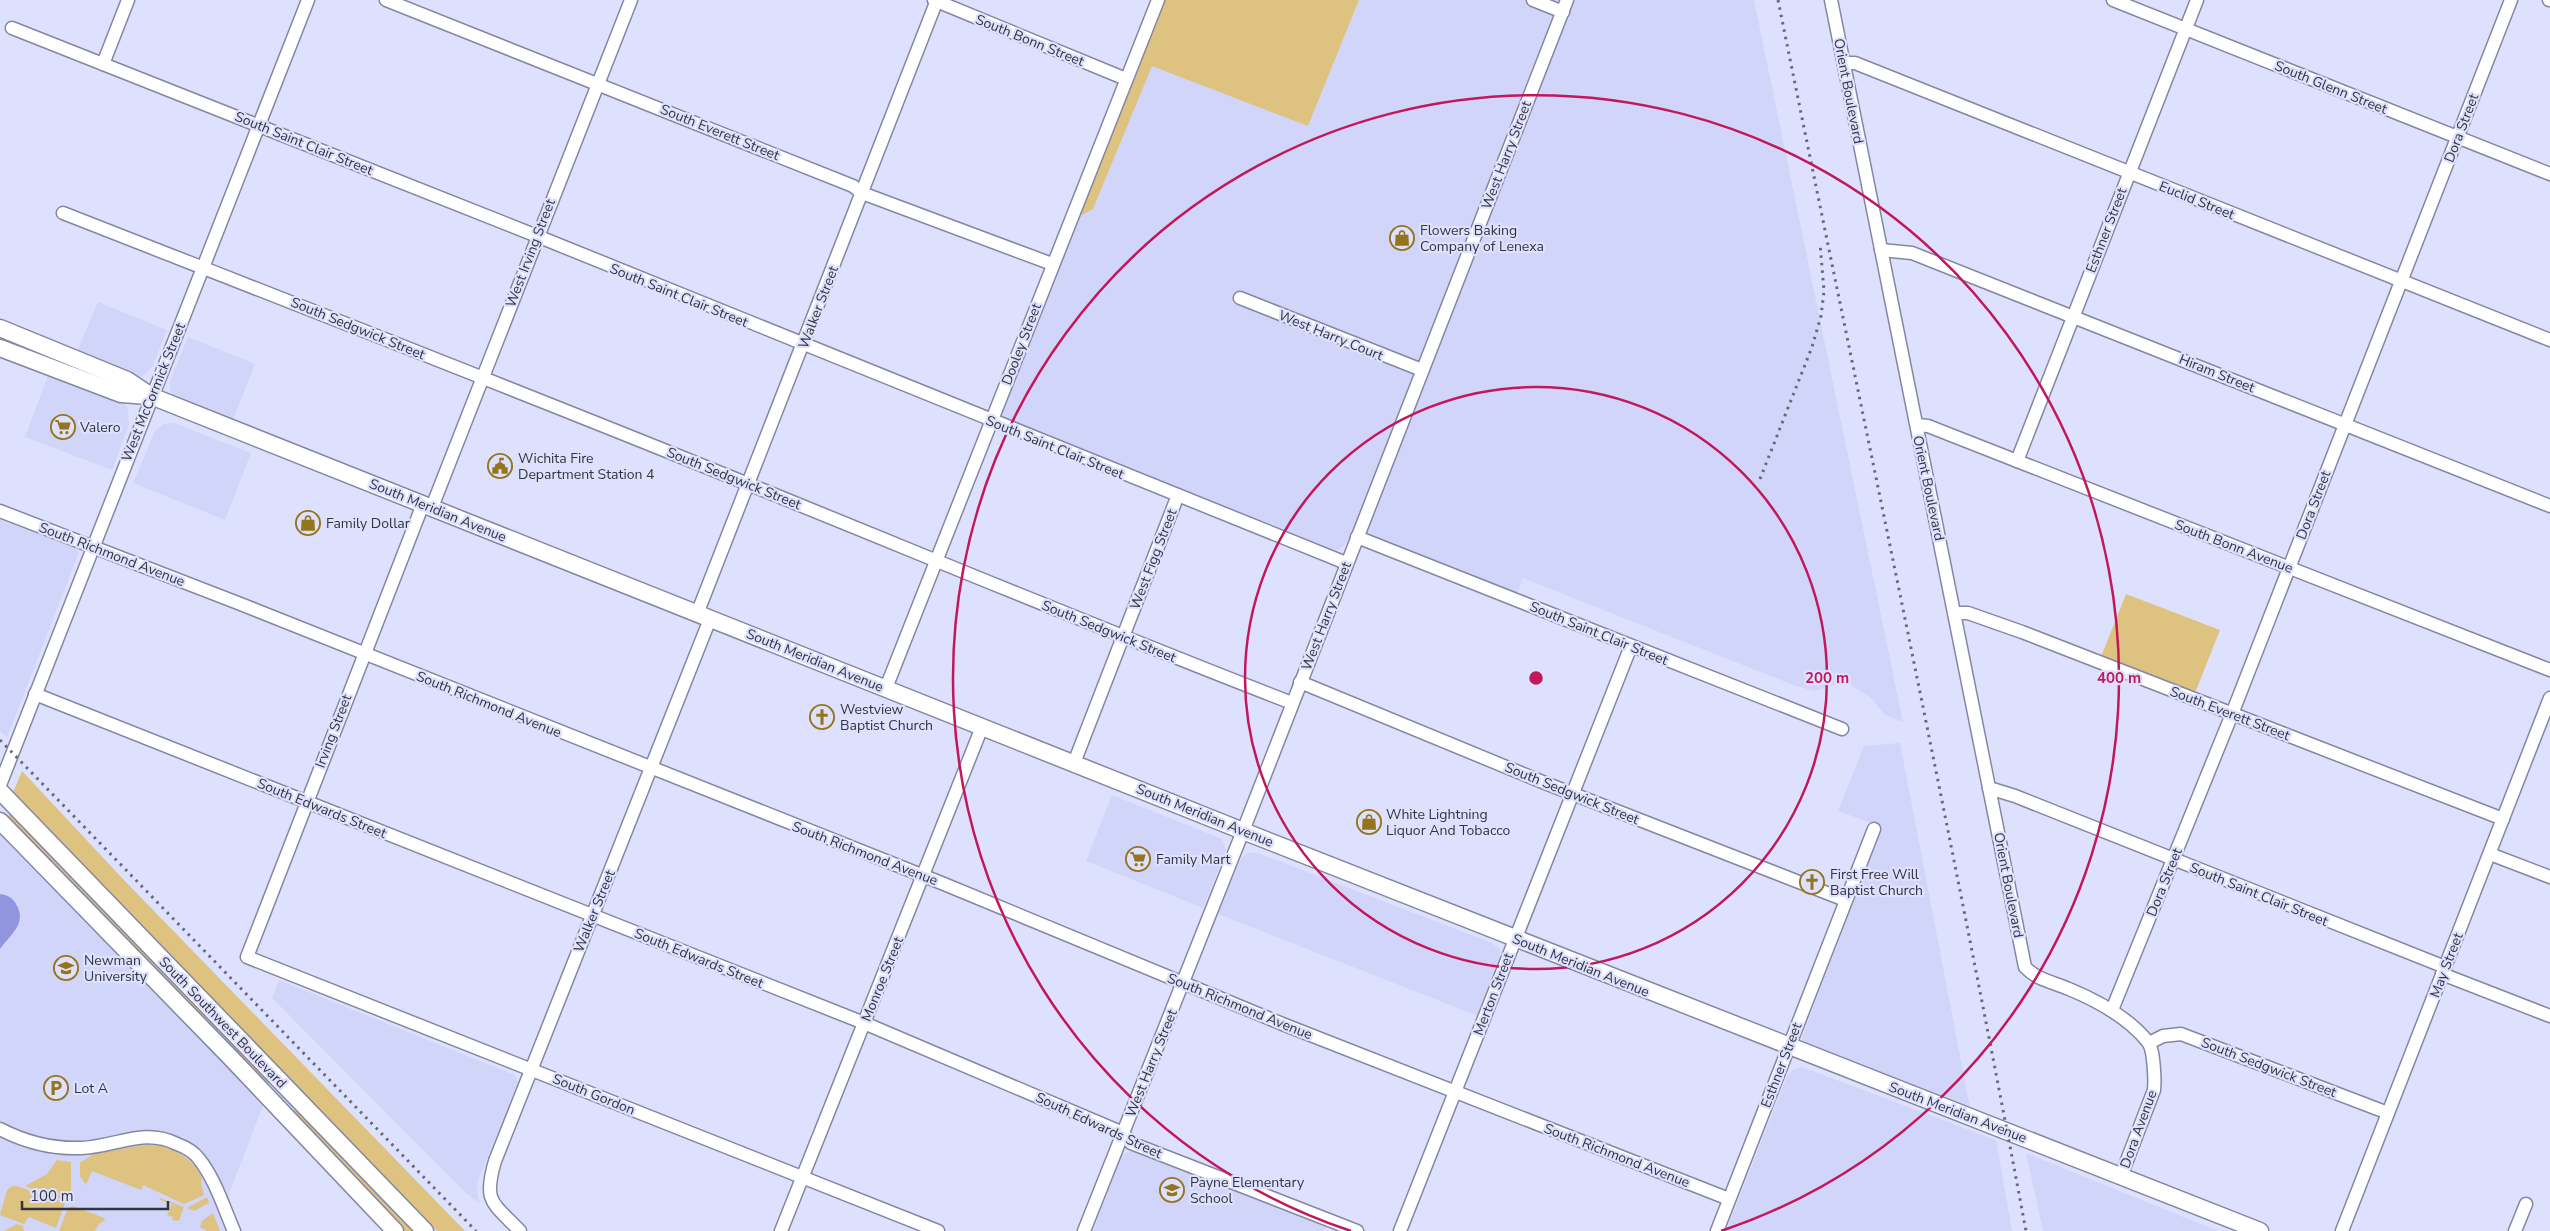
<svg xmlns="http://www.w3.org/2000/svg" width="2550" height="1231" font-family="'Nunito Sans',sans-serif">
<rect width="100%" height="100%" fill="#dee1fe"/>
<g fill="#d1d5f9">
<path d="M 1359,0 L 1754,0 L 1903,722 L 1885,715 L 1870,697 L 1850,685 L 1833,685 L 1814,691 L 1793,685 L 1523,578 L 1516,596 L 1353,530 L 1345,545 L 1338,550 L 1327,548 L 1005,420 L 1001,415 L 1078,217 L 1093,209 L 1152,65 L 1308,126 Z"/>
<path d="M 98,302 L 167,330 L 153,365 L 142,377 L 135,377 L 76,354 Z"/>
<path d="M 188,337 L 255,364 L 233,420 L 173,396 L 170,390 L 170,381 Z"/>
<path d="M 49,373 L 123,401 L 128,408 L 129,425 L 112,470 L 25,437 Z"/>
<path d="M 174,423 L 251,453 L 225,520 L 133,483 L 155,431 L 163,424 Z"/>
<path d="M 0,519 L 75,548 L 79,552 L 7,738 L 0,731 Z"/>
<path d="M 1900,743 L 1970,1108 L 1806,1044 L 1802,1037 L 1882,827 L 1838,811 L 1864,746 Z"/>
<path d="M 1112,795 L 1222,839 L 1226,850 L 1203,908 L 1086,861 Z"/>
<path d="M 0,831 L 264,1103 L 222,1212 L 229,1231 L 0,1231 Z"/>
<path d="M 1248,853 L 1258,853 L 1492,943 L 1500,949 L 1500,960 L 1478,1016 L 1218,914 L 1237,867 L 1242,857 Z"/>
<path d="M 279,980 L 515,1075 L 518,1083 L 479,1178 L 477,1187 L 479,1203 L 466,1193 L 272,998 Z"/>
<path d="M 1802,1067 L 1996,1140 L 2012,1231 L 1726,1231 L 1787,1076 L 1794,1069 Z"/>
<path d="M 1129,1151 L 1136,1152 L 1326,1226 L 1324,1231 L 1093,1231 L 1122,1155 Z"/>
<path d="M 2026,1153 L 2218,1231 L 2043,1231 Z"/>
</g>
<g fill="#dec27f">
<path d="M 1165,0 L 1359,0 L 1308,126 L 1152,66 L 1093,209 L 1078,217 Z"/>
<path d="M 2126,594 L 2220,630 L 2195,693 L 2101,657 Z"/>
<path d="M 22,771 L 122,878 L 465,1231 L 437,1231 L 111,893 L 92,879 L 11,797 Z"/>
<path d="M 9,815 L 14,816 L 269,1083 L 265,1083 L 7,818 Z"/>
<path d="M 289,1109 L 301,1112 L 416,1231 L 400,1231 Z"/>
<path d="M 154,1144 C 177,1151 190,1155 202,1178 L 201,1183 L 204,1195 L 184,1204 L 143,1185 L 141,1190 L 92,1171 L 86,1185 L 80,1176 L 80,1162 C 85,1160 86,1159 90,1156 C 96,1153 145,1144 154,1144 Z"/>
<path d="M 57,1160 L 71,1162 L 71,1189 L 66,1201 L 25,1186 L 47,1174 Z"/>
<path d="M 12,1186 L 17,1186 L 65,1203 L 56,1228 L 29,1217 L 24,1224 L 0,1215 L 7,1190 Z"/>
<path d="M 160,1198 L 184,1207 L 179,1221 L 172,1220 L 173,1217 L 167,1215 L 172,1204 L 160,1200 Z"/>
<path d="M 205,1198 L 208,1198 L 209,1203 L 194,1211 L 187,1208 Z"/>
<path d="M 73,1206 L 104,1218 L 105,1220 L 99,1224 L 95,1231 L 59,1231 L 68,1208 Z"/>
<path d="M 213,1213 L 220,1231 L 207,1231 L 200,1227 L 202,1221 Z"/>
<path d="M 17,1224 L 23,1226 L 24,1231 L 4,1231 Z"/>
</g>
<path fill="#9195dd" d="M 0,894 C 7,895 12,897 16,904 C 28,923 10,935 0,949 Z"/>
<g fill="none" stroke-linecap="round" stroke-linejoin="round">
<defs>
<g id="minor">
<path d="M 386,0 L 853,186 L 862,193 L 1052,264"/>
<path d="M 934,0 L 1126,79"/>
<path d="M 1533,0 L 1563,12"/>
<path d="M 1831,0 L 2025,967 C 2037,980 2053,982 2069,989 C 2098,1001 2128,1017 2148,1042 C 2154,1049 2155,1081 2154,1090 L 2121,1176"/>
<path d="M 2113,0 L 2550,174"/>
<path d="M 2549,0 L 2550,0"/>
<path d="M 12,28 L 537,236 L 1346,563"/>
<path d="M 1844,63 L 1855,63 L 2550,340"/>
<path d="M 103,64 L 128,0"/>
<path d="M 63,213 C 290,302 517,390 743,482 C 926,556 1108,632 1292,703"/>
<path d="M 1881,250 L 1912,253 L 2550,506"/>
<path d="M 1240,298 L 1422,370"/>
<path d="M 1917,425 L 1928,426 L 2550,670"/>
<path d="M 2017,461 L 2197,0"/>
<path d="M 423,504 L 247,957 L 938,1231"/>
<path d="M 432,507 L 631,0"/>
<path d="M 0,511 L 238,603 L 944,884 L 1285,1025 L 1729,1199"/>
<path d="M 1357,537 L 1842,729"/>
<path d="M 1955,613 L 1968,613 L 2022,632 L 2503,819"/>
<path d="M 697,614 L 937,0"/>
<path d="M 1300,682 L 1545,783 L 1845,900"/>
<path d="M 886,688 L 1158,0"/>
<path d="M 35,694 L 864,1023 L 1123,1133 L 1131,1143 L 1357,1231"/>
<path d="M 1074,763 L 1178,495"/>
<path d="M 0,785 L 308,0"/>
<path d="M 1989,788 L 2015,796 L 2445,967"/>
<path d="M 2490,854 L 2550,877"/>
<path d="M 2442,974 L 2550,1016"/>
<path d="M 2112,1010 L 2232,714 L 2511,0"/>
<path d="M 2149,1043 L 2163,1036 L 2181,1034 L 2388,1113"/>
<path d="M 0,1129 C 25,1142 52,1149 81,1148 C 115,1147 144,1127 177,1144 C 185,1147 194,1152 199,1159 C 215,1179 224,1208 234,1231"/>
<path d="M 520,1231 C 492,1202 483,1202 495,1161 L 710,619"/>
<path d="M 781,1231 L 982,727"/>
<path d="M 1084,1231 L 1243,831 L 1567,0"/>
<path d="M 1400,1231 L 1631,646"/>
<path d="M 1717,1231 L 1874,829"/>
<path d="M 2342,1231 L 2550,698"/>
<path d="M 2515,1231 L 2526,1204"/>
</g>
<g id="major">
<path d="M 0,328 L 127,380 L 151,396 L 1243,831 L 2260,1231"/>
<path d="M 0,348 L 121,394 L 149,396"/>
<path d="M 0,791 L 425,1231"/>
<path d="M 0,821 L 229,1056 L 395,1231"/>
</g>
</defs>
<use href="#minor" stroke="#8587a1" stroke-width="15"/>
<use href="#major" stroke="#8587a1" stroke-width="19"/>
<use href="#minor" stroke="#fff" stroke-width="12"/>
<use href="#major" stroke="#fff" stroke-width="16"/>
<g stroke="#676979" stroke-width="3" stroke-dasharray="2.5 5" stroke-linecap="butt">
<path d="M 1778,0 C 1861,410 1949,820 2026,1231"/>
<path d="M 1760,479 L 1812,347 L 1821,316 L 1824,291 L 1820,243"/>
<path d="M 0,740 L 476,1231"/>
</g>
</g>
<g fill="none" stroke="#c2185b" stroke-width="2.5">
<circle cx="1536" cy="678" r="291"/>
<path d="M1351 1231A583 583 0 1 1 1721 1231"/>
</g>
<defs>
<symbol id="shop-ring" viewBox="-11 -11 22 22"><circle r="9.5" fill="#dee1fe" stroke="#94751d" stroke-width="1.5"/><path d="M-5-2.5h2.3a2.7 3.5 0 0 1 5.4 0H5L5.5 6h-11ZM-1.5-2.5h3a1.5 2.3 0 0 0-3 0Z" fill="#94751d"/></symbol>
<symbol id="supermarket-ring" viewBox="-11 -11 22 22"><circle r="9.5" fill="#dee1fe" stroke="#94751d" stroke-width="1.5"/><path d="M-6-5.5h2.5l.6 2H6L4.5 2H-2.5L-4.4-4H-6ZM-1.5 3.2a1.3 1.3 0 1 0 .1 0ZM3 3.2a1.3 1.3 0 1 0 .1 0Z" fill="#94751d"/></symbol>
<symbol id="civic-ring" viewBox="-11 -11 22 22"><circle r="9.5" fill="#dee1fe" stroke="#94751d" stroke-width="1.5"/><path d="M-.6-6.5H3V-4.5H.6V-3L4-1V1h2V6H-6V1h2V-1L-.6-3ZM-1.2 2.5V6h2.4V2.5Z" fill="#94751d"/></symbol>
<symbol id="church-ring" viewBox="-11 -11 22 22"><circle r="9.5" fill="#dee1fe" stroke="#94751d" stroke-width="1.5"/><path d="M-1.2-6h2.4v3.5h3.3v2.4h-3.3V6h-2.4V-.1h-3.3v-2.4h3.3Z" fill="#94751d"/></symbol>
<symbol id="university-ring" viewBox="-11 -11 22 22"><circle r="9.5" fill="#dee1fe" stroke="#94751d" stroke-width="1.5"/><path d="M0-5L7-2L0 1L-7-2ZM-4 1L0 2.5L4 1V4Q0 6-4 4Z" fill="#94751d"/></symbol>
<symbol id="parking-ring" viewBox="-11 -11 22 22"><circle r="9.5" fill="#dee1fe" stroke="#94751d" stroke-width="1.5"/><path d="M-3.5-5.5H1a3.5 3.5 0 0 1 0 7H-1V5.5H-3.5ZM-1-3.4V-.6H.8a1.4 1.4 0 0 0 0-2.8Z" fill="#94751d"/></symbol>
<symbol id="school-ring" viewBox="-11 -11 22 22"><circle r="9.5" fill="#dee1fe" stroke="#94751d" stroke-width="1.5"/><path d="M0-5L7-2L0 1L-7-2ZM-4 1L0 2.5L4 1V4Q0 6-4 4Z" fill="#94751d"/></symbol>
</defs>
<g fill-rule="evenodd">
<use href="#shop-ring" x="1388" y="224" width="28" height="28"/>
<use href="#supermarket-ring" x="49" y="413" width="28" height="28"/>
<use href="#civic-ring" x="486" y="452" width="28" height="28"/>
<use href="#shop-ring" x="294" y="509" width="28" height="28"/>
<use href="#church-ring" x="808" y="703" width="28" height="28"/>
<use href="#shop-ring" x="1355" y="808" width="28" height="28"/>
<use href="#supermarket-ring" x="1124" y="845" width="28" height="28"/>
<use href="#church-ring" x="1798" y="868" width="28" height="28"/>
<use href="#university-ring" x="52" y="954" width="28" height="28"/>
<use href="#parking-ring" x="42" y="1074" width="28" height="28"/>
<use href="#school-ring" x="1158" y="1176" width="28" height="28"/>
</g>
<g text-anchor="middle" stroke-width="4.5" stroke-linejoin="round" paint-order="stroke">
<g font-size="14" fill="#33343f" stroke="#dee1fe">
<text transform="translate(1030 40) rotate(22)" y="5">South Bonn Street</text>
<text transform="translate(2331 87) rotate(22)" y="5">South Glenn Street</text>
<text transform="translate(1849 91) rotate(79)" y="5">Orient Boulevard</text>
<text transform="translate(2461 128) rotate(-69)" y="5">Dora Street</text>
<text transform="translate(720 132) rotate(22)" y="5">South Everett Street</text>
<text transform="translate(304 143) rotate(22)" y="5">South Saint Clair Street</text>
<text transform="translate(1506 155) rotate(-69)" y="5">West Harry Street</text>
<text transform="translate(2197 200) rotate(22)" y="5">Euclid Street</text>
<text transform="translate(2106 230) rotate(-69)" y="5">Esthner Street</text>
<text transform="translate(530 253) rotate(-69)" y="5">West Irving Street</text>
<text transform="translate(679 295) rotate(22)" y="5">South Saint Clair Street</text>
<text transform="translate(818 307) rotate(-69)" y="5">Walker Street</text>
<text transform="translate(358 328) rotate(22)" y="5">South Sedgwick Street</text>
<text transform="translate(1331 335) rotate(22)" y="5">West Harry Court</text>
<text transform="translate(1021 344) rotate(-69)" y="5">Dooley Street</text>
<text transform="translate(2217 373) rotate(22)" y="5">Hiram Street</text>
<text transform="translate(153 392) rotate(-68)" y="5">West McCormick Street</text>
<text transform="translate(1055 447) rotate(22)" y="5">South Saint Clair Street</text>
<text transform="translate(734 478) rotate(22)" y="5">South Sedgwick Street</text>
<text transform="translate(1929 488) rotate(78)" y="5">Orient Boulevard</text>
<text transform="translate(2313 505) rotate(-69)" y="5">Dora Street</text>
<text transform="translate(438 510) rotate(22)" y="5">South Meridian Avenue</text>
<text transform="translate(2234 546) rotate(21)" y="5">South Bonn Avenue</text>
<text transform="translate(112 554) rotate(21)" y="5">South Richmond Avenue</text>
<text transform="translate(1153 559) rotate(-69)" y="5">West Figg Street</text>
<text transform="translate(1326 616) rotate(-69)" y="5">West Harry Street</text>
<text transform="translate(1109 631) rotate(22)" y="5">South Sedgwick Street</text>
<text transform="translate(1599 633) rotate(22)" y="5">South Saint Clair Street</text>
<text transform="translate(815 660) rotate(22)" y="5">South Meridian Avenue</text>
<text transform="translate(489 704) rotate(22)" y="5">South Richmond Avenue</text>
<text transform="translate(2230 713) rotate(21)" y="5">South Everett Street</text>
<text transform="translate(333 731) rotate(-69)" y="5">Irving Street</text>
<text transform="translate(1572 793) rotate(22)" y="5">South Sedgwick Street</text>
<text transform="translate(322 808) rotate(22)" y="5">South Edwards Street</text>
<text transform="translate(1205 815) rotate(22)" y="5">South Meridian Avenue</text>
<text transform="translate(865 853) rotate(21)" y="5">South Richmond Avenue</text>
<text transform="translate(2164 882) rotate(-68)" y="5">Dora Street</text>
<text transform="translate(2009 885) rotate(79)" y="5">Orient Boulevard</text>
<text transform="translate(2259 894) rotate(22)" y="5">South Saint Clair Street</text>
<text transform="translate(594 911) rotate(-68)" y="5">Walker Street</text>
<text transform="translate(699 958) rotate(22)" y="5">South Edwards Street</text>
<text transform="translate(1581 965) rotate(22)" y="5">South Meridian Avenue</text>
<text transform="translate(2446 965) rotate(-69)" y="5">May Street</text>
<text transform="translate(882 979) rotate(-68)" y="5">Monroe Street</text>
<text transform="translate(1493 994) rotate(-69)" y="5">Merton Street</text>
<text transform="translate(1240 1006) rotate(22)" y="5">South Richmond Avenue</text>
<text transform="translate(223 1022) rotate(46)" y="5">South Southwest Boulevard</text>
<text transform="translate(1151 1063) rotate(-68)" y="5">West Harry Street</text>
<text transform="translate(1781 1065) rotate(-69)" y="5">Esthner Street</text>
<text transform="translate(2269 1067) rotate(21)" y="5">South Sedgwick Street</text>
<text transform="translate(594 1094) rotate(22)" y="5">South Gordon</text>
<text transform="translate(1958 1112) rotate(21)" y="5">South Meridian Avenue</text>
<text transform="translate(1099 1125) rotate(25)" y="5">South Edwards Street</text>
<text transform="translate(2138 1129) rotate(-70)" y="5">Dora Avenue</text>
<text transform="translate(1617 1155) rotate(21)" y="5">South Richmond Avenue</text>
</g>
<g font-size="14" fill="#33343f" stroke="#dee1fe" text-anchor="start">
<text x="1420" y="235">Flowers Baking<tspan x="1420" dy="16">Company of Lenexa</tspan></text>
<text x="80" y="432">Valero</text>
<text x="518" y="463">Wichita Fire<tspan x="518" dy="16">Department Station 4</tspan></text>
<text x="326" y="528">Family Dollar</text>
<text x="840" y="714">Westview<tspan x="840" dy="16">Baptist Church</tspan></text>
<text x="1386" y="819">White Lightning<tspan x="1386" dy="16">Liquor And Tobacco</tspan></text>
<text x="1156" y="864">Family Mart</text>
<text x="1830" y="879">First Free Will<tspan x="1830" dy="16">Baptist Church</tspan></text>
<text x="84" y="965">Newman<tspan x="84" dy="16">University</tspan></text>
<text x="74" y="1093">Lot A</text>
<text x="1190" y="1187">Payne Elementary<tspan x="1190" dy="16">School</tspan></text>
</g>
</g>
<circle cx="1536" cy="678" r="8" fill="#c2185b" stroke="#dee1fe" stroke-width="2.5"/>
<g font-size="15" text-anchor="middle" font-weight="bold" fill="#c2185b" stroke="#dee1fe" stroke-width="4.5" stroke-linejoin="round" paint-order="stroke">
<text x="1827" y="683">200 m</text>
<text x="2119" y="683">400 m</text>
</g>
<path d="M22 1201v8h146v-8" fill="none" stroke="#33343f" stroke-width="2.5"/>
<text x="30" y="1201" font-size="15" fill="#33343f" stroke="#dee1fe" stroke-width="4" paint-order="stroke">100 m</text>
</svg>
